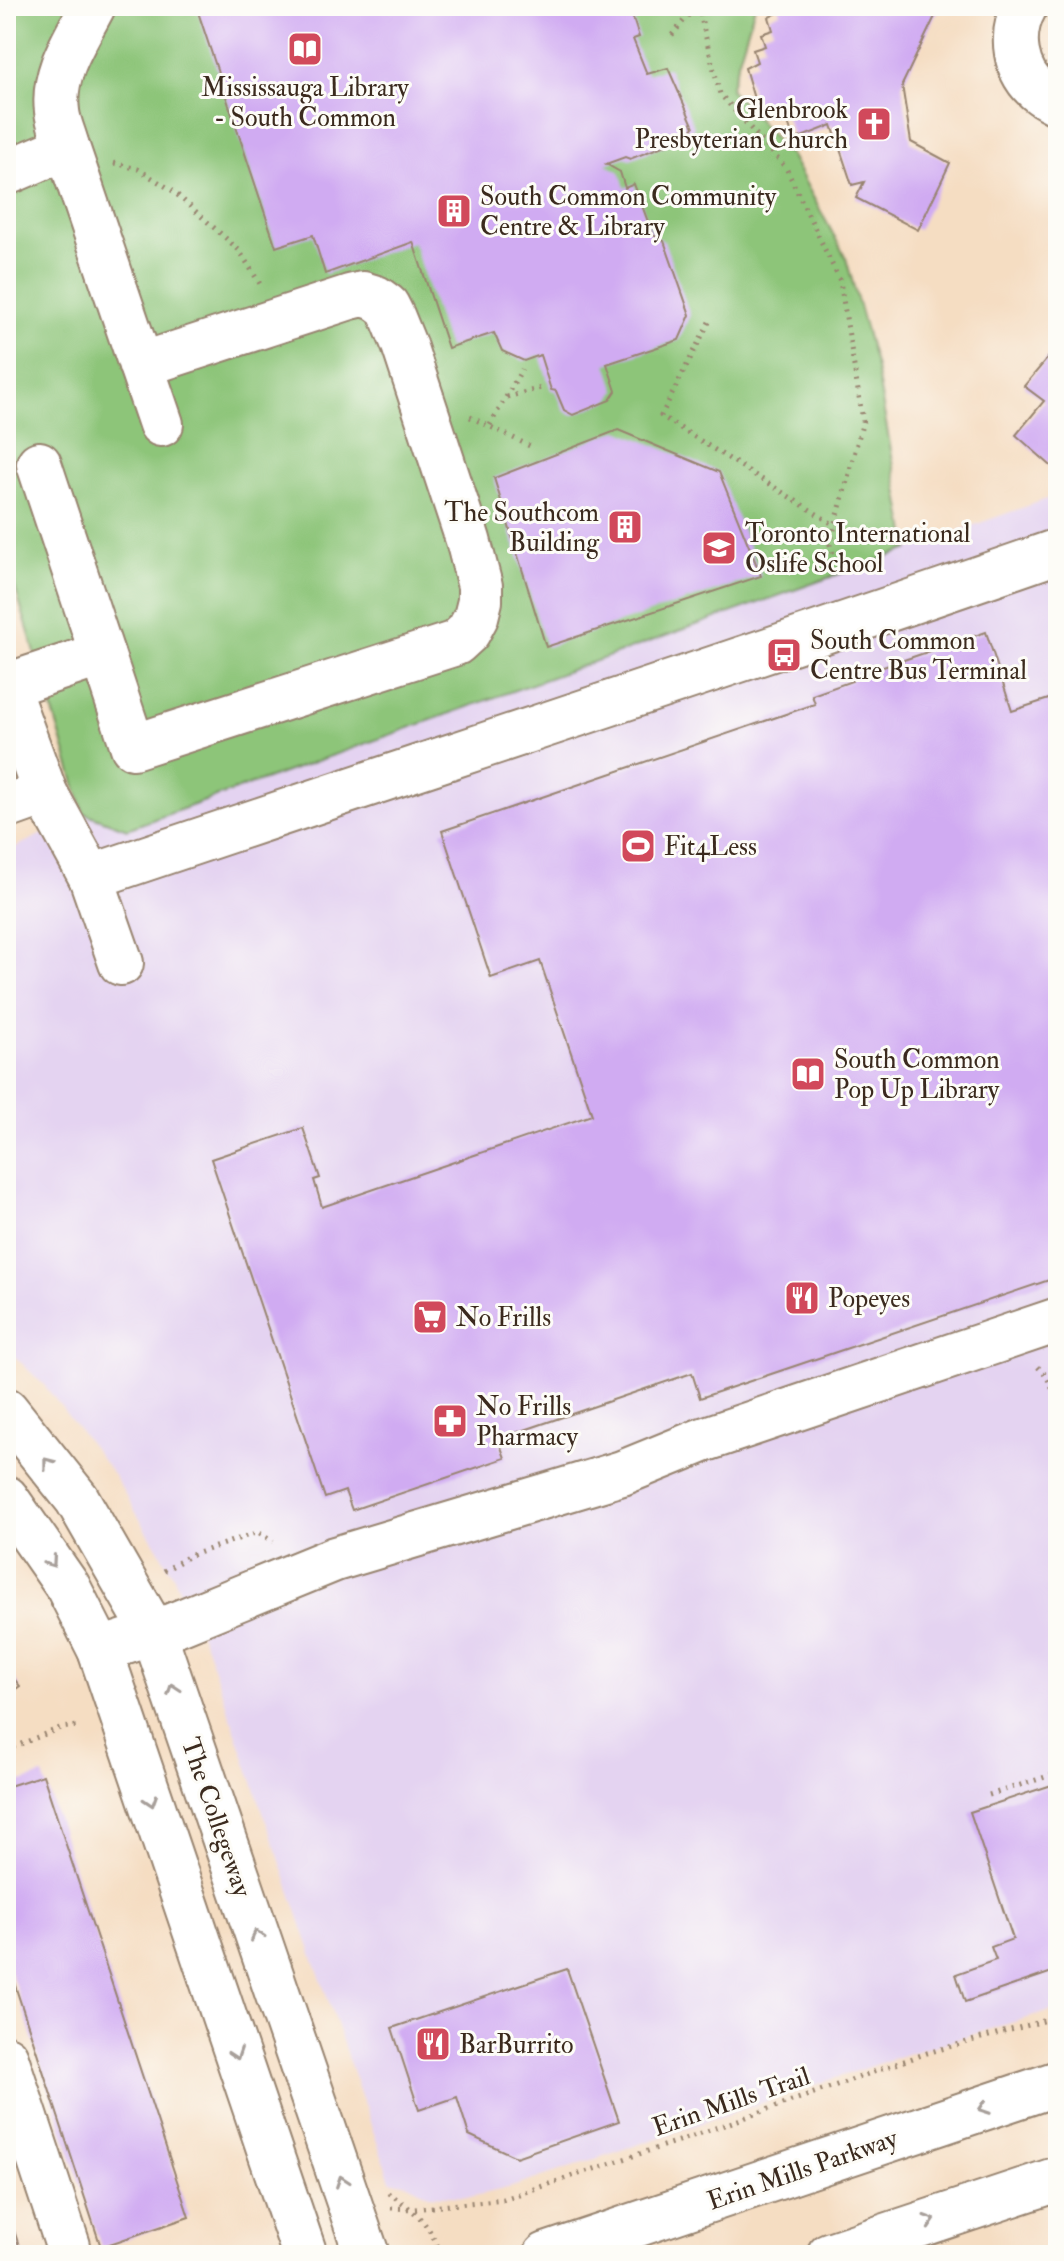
<svg xmlns="http://www.w3.org/2000/svg" width="1064" height="2261" font-family="'IM FELL Double Pica',serif">
<rect width="100%" height="100%" fill="#fdfcf7"/>
<filter id="ink" filterUnits="userSpaceOnUse"><feTurbulence type="fractalNoise" baseFrequency=".0125" numOctaves="2"/><feDisplacementMap in="SourceGraphic" scale="16" xChannelSelector="R" yChannelSelector="G"/><feConvolveMatrix kernelMatrix="1 2 1 2 8 2 1 2 1" color-interpolation-filters="sRGB"/></filter>
<filter id="wash" filterUnits="userSpaceOnUse"><feTurbulence type="fractalNoise" baseFrequency=".006" numOctaves="4" result="noise"/><feDisplacementMap in="SourceGraphic" scale="32" xChannelSelector="R" yChannelSelector="G"/><feGaussianBlur stdDeviation="1.8" result="paint"/><feColorMatrix in="noise" values="0 0 0 0 0 0 0 0 0 0 0 0 0 0 0 0 0 1.4 0 .05"/><feComposite in="paint" operator="in"/></filter>
<g filter="url(#wash)">
<rect width="100%" height="100%" fill="#f5ddc2"/>
<path fill="#e4d3f1" d="M 1058,495 L 1058,2009 L 907,2054 L 512,2187 L 470,2197 L 429,2195 L 408,2184 L 390,2180 L 206,1646 L 171,1571 L 113,1474 L 45,1386 L 6,1348 L 6,852 L 84,813 L 127,829 Z"/>
<path fill="#8dc579" stroke="#64784c" stroke-width="2" d="M 6,6 L 755,6 L 730,89 L 791,156 L 846,258 L 876,368 L 909,549 L 127,829 L 84,813 L 6,558 Z"/>
<g id="blocks">
<g fill="#d0abf2">
<path d="M 196,6 L 629,6 L 639,37 L 633,39 L 647,74 L 668,68 L 694,127 L 686,137 L 630,159 L 625,157 L 606,164 L 620,172 L 625,188 L 634,184 L 653,235 L 664,241 L 690,315 L 679,340 L 607,364 L 616,391 L 610,400 L 573,415 L 564,410 L 556,391 L 551,390 L 540,355 L 524,361 L 502,351 L 494,333 L 448,348 L 413,242 L 325,274 L 313,235 L 276,247 Z"/>
<path d="M 778,6 L 940,6 L 902,85 L 911,142 L 950,163 L 918,230 L 856,198 L 864,182 L 852,185 L 832,125 L 794,140 L 783,109 L 759,116 L 745,68 L 757,62 L 753,50 L 765,46 L 761,34 L 773,30 L 769,17 L 780,12 Z"/>
<path d="M 1058,346 L 1058,472 L 1016,435 L 1044,401 L 1024,386 Z"/>
<path d="M 618,430 L 719,472 L 761,576 L 546,647 L 494,478 Z"/>
<path d="M 986,632 L 1012,711 L 1058,696 L 1058,1277 L 700,1398 L 692,1373 L 498,1439 L 505,1458 L 352,1510 L 345,1491 L 325,1498 L 211,1159 L 303,1128 L 320,1178 L 314,1180 L 322,1207 L 592,1115 L 540,961 L 491,978 L 442,831 L 815,704 L 812,695 L 852,681 L 851,678 Z"/>
<path d="M 6,1669 L 20,1686 L 6,1696 Z"/>
<path d="M 43,1775 L 189,2217 L 101,2247 L 6,1958 L 6,1787 Z"/>
<path d="M 1058,1783 L 1058,1970 L 965,2002 L 956,1974 L 996,1960 L 991,1947 L 1013,1939 L 970,1812 Z"/>
<path d="M 567,1969 L 619,2121 L 516,2157 L 469,2135 L 457,2097 L 419,2110 L 392,2028 Z"/>
<path d="M 6,2209 L 7,2209 L 22,2255 L 6,2255 Z"/>
</g>
</g>
</g>
<g filter="url(#ink)">
<use href="#blocks" fill-opacity="0" stroke="#988470" stroke-width="2"/>
<g fill="none" stroke-linecap="round" stroke-linejoin="round">
<defs>
<g id="minor">
<path d="M 1025,6 C 1009,34 1014,73 1041,93 C 1046,97 1053,100 1058,103"/>
<path d="M 67,147 L 161,424"/>
<path d="M 6,173 L 67,147 C 64,135 58,123 57,111 C 52,72 76,39 93,6"/>
<path d="M 39,464 L 133,747 L 456,643 L 468,632 L 476,617 L 480,601 L 480,586 L 468,540 L 404,345 L 393,318 L 387,306 L 376,298 L 363,294 L 350,297 L 141,365"/>
<path d="M 6,686 L 45,793 L 91,877 L 121,963"/>
<path d="M 6,686 L 102,654"/>
<path d="M 6,807 L 45,793"/>
<path d="M 91,877 C 413,768 737,663 1058,551"/>
<path d="M 6,1410 L 77,1499 L 154,1633 L 367,2255"/>
<path d="M 6,1498 L 68,1587 L 100,1650 L 305,2255"/>
<path d="M 100,1650 L 154,1633 L 335,1559 L 622,1473 L 703,1440 L 1058,1320"/>
<path d="M 6,2058 L 68,2246"/>
</g>
<g id="major">
<path d="M 546,2255 L 1058,2083"/>
<path d="M 829,2255 L 1058,2179"/>
</g>
</defs>
<use href="#minor" stroke="#988470" stroke-width="48"/>
<use href="#major" stroke="#988470" stroke-width="48"/>
<g stroke="#988470" stroke-width="5" stroke-dasharray="2 6" stroke-linecap="butt">
<path d="M 698,6 L 720,94 L 786,168 L 840,281 L 863,421 L 830,545 L 840,574"/>
<path d="M 672,35 L 696,6"/>
<path d="M 114,163 L 138,169 L 173,191 L 239,250 L 262,287"/>
<path d="M 709,322 L 661,416 L 836,526"/>
<path d="M 507,397 L 545,387"/>
<path d="M 470,417 L 534,448"/>
<path d="M 490,425 L 522,369"/>
<path d="M 1038,1367 L 1046,1375 L 1058,1401"/>
<path d="M 164,1571 L 189,1556 L 258,1532 L 273,1542"/>
<path d="M 6,1750 L 60,1728 L 78,1726"/>
<path d="M 989,1795 L 1058,1773"/>
<path d="M 388,2193 C 415,2210 430,2224 441,2255"/>
<path d="M 391,2208 L 414,2209 L 504,2199 L 690,2137 L 927,2053 L 1058,2017"/>
</g>
<use href="#minor" stroke="#fff" stroke-width="44"/>
<use href="#major" stroke="#fff" stroke-width="44"/>
</g>
<defs><path id="oneway-chevron" d="M-2-3.5L2.5 0L-2 3.5" fill="none" stroke-width="1.6" stroke-linecap="round" stroke-linejoin="round" transform="scale(2)"/></defs>
<g stroke="#a79f9a">
<use href="#oneway-chevron" transform="translate(48 1463) rotate(-128)"/>
<use href="#oneway-chevron" transform="translate(51 1562) rotate(55)"/>
<use href="#oneway-chevron" transform="translate(173 1689) rotate(-109)"/>
<use href="#oneway-chevron" transform="translate(151 1801) rotate(72)"/>
<use href="#oneway-chevron" transform="translate(257 1935) rotate(-109)"/>
<use href="#oneway-chevron" transform="translate(236 2054) rotate(71)"/>
<use href="#oneway-chevron" transform="translate(984 2108) rotate(161)"/>
<use href="#oneway-chevron" transform="translate(342 2181) rotate(-109)"/>
<use href="#oneway-chevron" transform="translate(930 2221) rotate(-18)"/>
</g>
</g>
<defs>
<symbol id="library-square" viewBox="-11 -11 22 22"><rect x="-9" y="-9" width="18" height="18" rx="4" fill="#d1495b" stroke="#fdfcf7"/><path d="M-6-4Q-3-5.5-.7-3.5V5Q-3 3-6 4ZM6-4Q3-5.5 .7-3.5V5Q3 3 6 4Z" fill="#fff"/></symbol>
<symbol id="church-square" viewBox="-11 -11 22 22"><rect x="-9" y="-9" width="18" height="18" rx="4" fill="#d1495b" stroke="#fdfcf7"/><path d="M-1.2-6h2.4v3.5h3.3v2.4h-3.3V6h-2.4V-.1h-3.3v-2.4h3.3Z" fill="#fff"/></symbol>
<symbol id="building-square" viewBox="-11 -11 22 22"><rect x="-9" y="-9" width="18" height="18" rx="4" fill="#d1495b" stroke="#fdfcf7"/><path d="M-4-6H4V6H1V3H-1V6H-4ZM-2.5-4.3h1.7v1.8h-1.7ZM.8-4.3h1.7v1.8H.8ZM-2.5-1h1.7V.8h-1.7ZM.8-1h1.7V.8H.8Z" fill="#fff"/></symbol>
<symbol id="school-square" viewBox="-11 -11 22 22"><rect x="-9" y="-9" width="18" height="18" rx="4" fill="#d1495b" stroke="#fdfcf7"/><path d="M0-5L7-2L0 1L-7-2ZM-4 1L0 2.5L4 1V4Q0 6-4 4Z" fill="#fff"/></symbol>
<symbol id="bus-square" viewBox="-11 -11 22 22"><rect x="-9" y="-9" width="18" height="18" rx="4" fill="#d1495b" stroke="#fdfcf7"/><path d="M-5-6H5V4H4V6H2V4H-2V6H-4V4H-5ZM-3.5-4V0h7V-4ZM-3.5 1.2v1.5H-2V1.2ZM2 1.2v1.5H3.5V1.2Z" fill="#fff"/></symbol>
<symbol id="stadium-square" viewBox="-11 -11 22 22"><rect x="-9" y="-9" width="18" height="18" rx="4" fill="#d1495b" stroke="#fdfcf7"/><path d="M0-5a6.5 5 0 1 0 0 10a6.5 5 0 1 0 0-10ZM-3.5-1.8h7v3.6h-7Z" fill="#fff"/></symbol>
<symbol id="restaurant-square" viewBox="-11 -11 22 22"><rect x="-9" y="-9" width="18" height="18" rx="4" fill="#d1495b" stroke="#fdfcf7"/><path d="M-5-6h1v4h1v-4h1v4h1v-4h1v5L-1.5 .5V6h-2V.5L-5-1ZM5-6V6H3V1.5H1.5Q1.5-4 5-6Z" fill="#fff"/></symbol>
<symbol id="supermarket-square" viewBox="-11 -11 22 22"><rect x="-9" y="-9" width="18" height="18" rx="4" fill="#d1495b" stroke="#fdfcf7"/><path d="M-6-5.5h2.5l.6 2H6L4.5 2H-2.5L-4.4-4H-6ZM-1.5 3.2a1.3 1.3 0 1 0 .1 0ZM3 3.2a1.3 1.3 0 1 0 .1 0Z" fill="#fff"/></symbol>
<symbol id="pharmacy-square" viewBox="-11 -11 22 22"><rect x="-9" y="-9" width="18" height="18" rx="4" fill="#d1495b" stroke="#fdfcf7"/><path d="M-2-6h4v4h4v4h-4v4h-4v-4h-4v-4h4Z" fill="#fff"/></symbol>
</defs>
<g fill-rule="evenodd">
<use href="#library-square" x="285" y="29" width="40" height="40"/>
<use href="#church-square" x="854" y="104" width="40" height="40"/>
<use href="#building-square" x="434" y="191" width="40" height="40"/>
<use href="#building-square" x="605" y="507" width="40" height="40"/>
<use href="#school-square" x="699" y="528" width="40" height="40"/>
<use href="#bus-square" x="764" y="635" width="40" height="40"/>
<use href="#stadium-square" x="618" y="826" width="40" height="40"/>
<use href="#library-square" x="788" y="1054" width="40" height="40"/>
<use href="#restaurant-square" x="782" y="1278" width="40" height="40"/>
<use href="#supermarket-square" x="410" y="1297" width="40" height="40"/>
<use href="#pharmacy-square" x="430" y="1401" width="40" height="40"/>
<use href="#restaurant-square" x="413" y="2024" width="40" height="40"/>
</g>
<g text-anchor="middle" stroke-width="6" stroke-linejoin="round" paint-order="stroke">
<g font-size="26" fill="#3b2a1e" stroke="#fdfcf7" text-anchor="start">
<text x="305" y="96" text-anchor="middle">Mississauga Library<tspan x="305" dy="30">- South Common</tspan></text>
<text x="848" y="118" text-anchor="end">Glenbrook<tspan x="848" dy="30">Presbyterian Church</tspan></text>
<text x="480" y="205">South Common Community<tspan x="480" dy="30">Centre &amp; Library</tspan></text>
<text x="599" y="521" text-anchor="end">The Southcom<tspan x="599" dy="30">Building</tspan></text>
<text x="745" y="542">Toronto International<tspan x="745" dy="30">Oslife School</tspan></text>
<text x="810" y="649">South Common<tspan x="810" dy="30">Centre Bus Terminal</tspan></text>
<text x="664" y="855">Fit4Less</text>
<text x="834" y="1068">South Common<tspan x="834" dy="30">Pop Up Library</tspan></text>
<text x="828" y="1307">Popeyes</text>
<text x="456" y="1326">No Frills</text>
<text x="476" y="1415">No Frills<tspan x="476" dy="30">Pharmacy</tspan></text>
<text x="459" y="2053">BarBurrito</text>
</g>
<g font-size="26" fill="#3b2a1e" stroke="#fdfcf7">
<text transform="translate(217 1817) rotate(71)" y="9">The Collegeway</text>
<text transform="translate(731 2101) rotate(-19)" y="9">Erin Mills Trail</text>
<text transform="translate(802 2169) rotate(-19)" y="9">Erin Mills Parkway</text>
</g>
</g>
<rect width="1064" height="2261" fill="none" stroke="#fdfcf7" stroke-width="32"/>
</svg>
